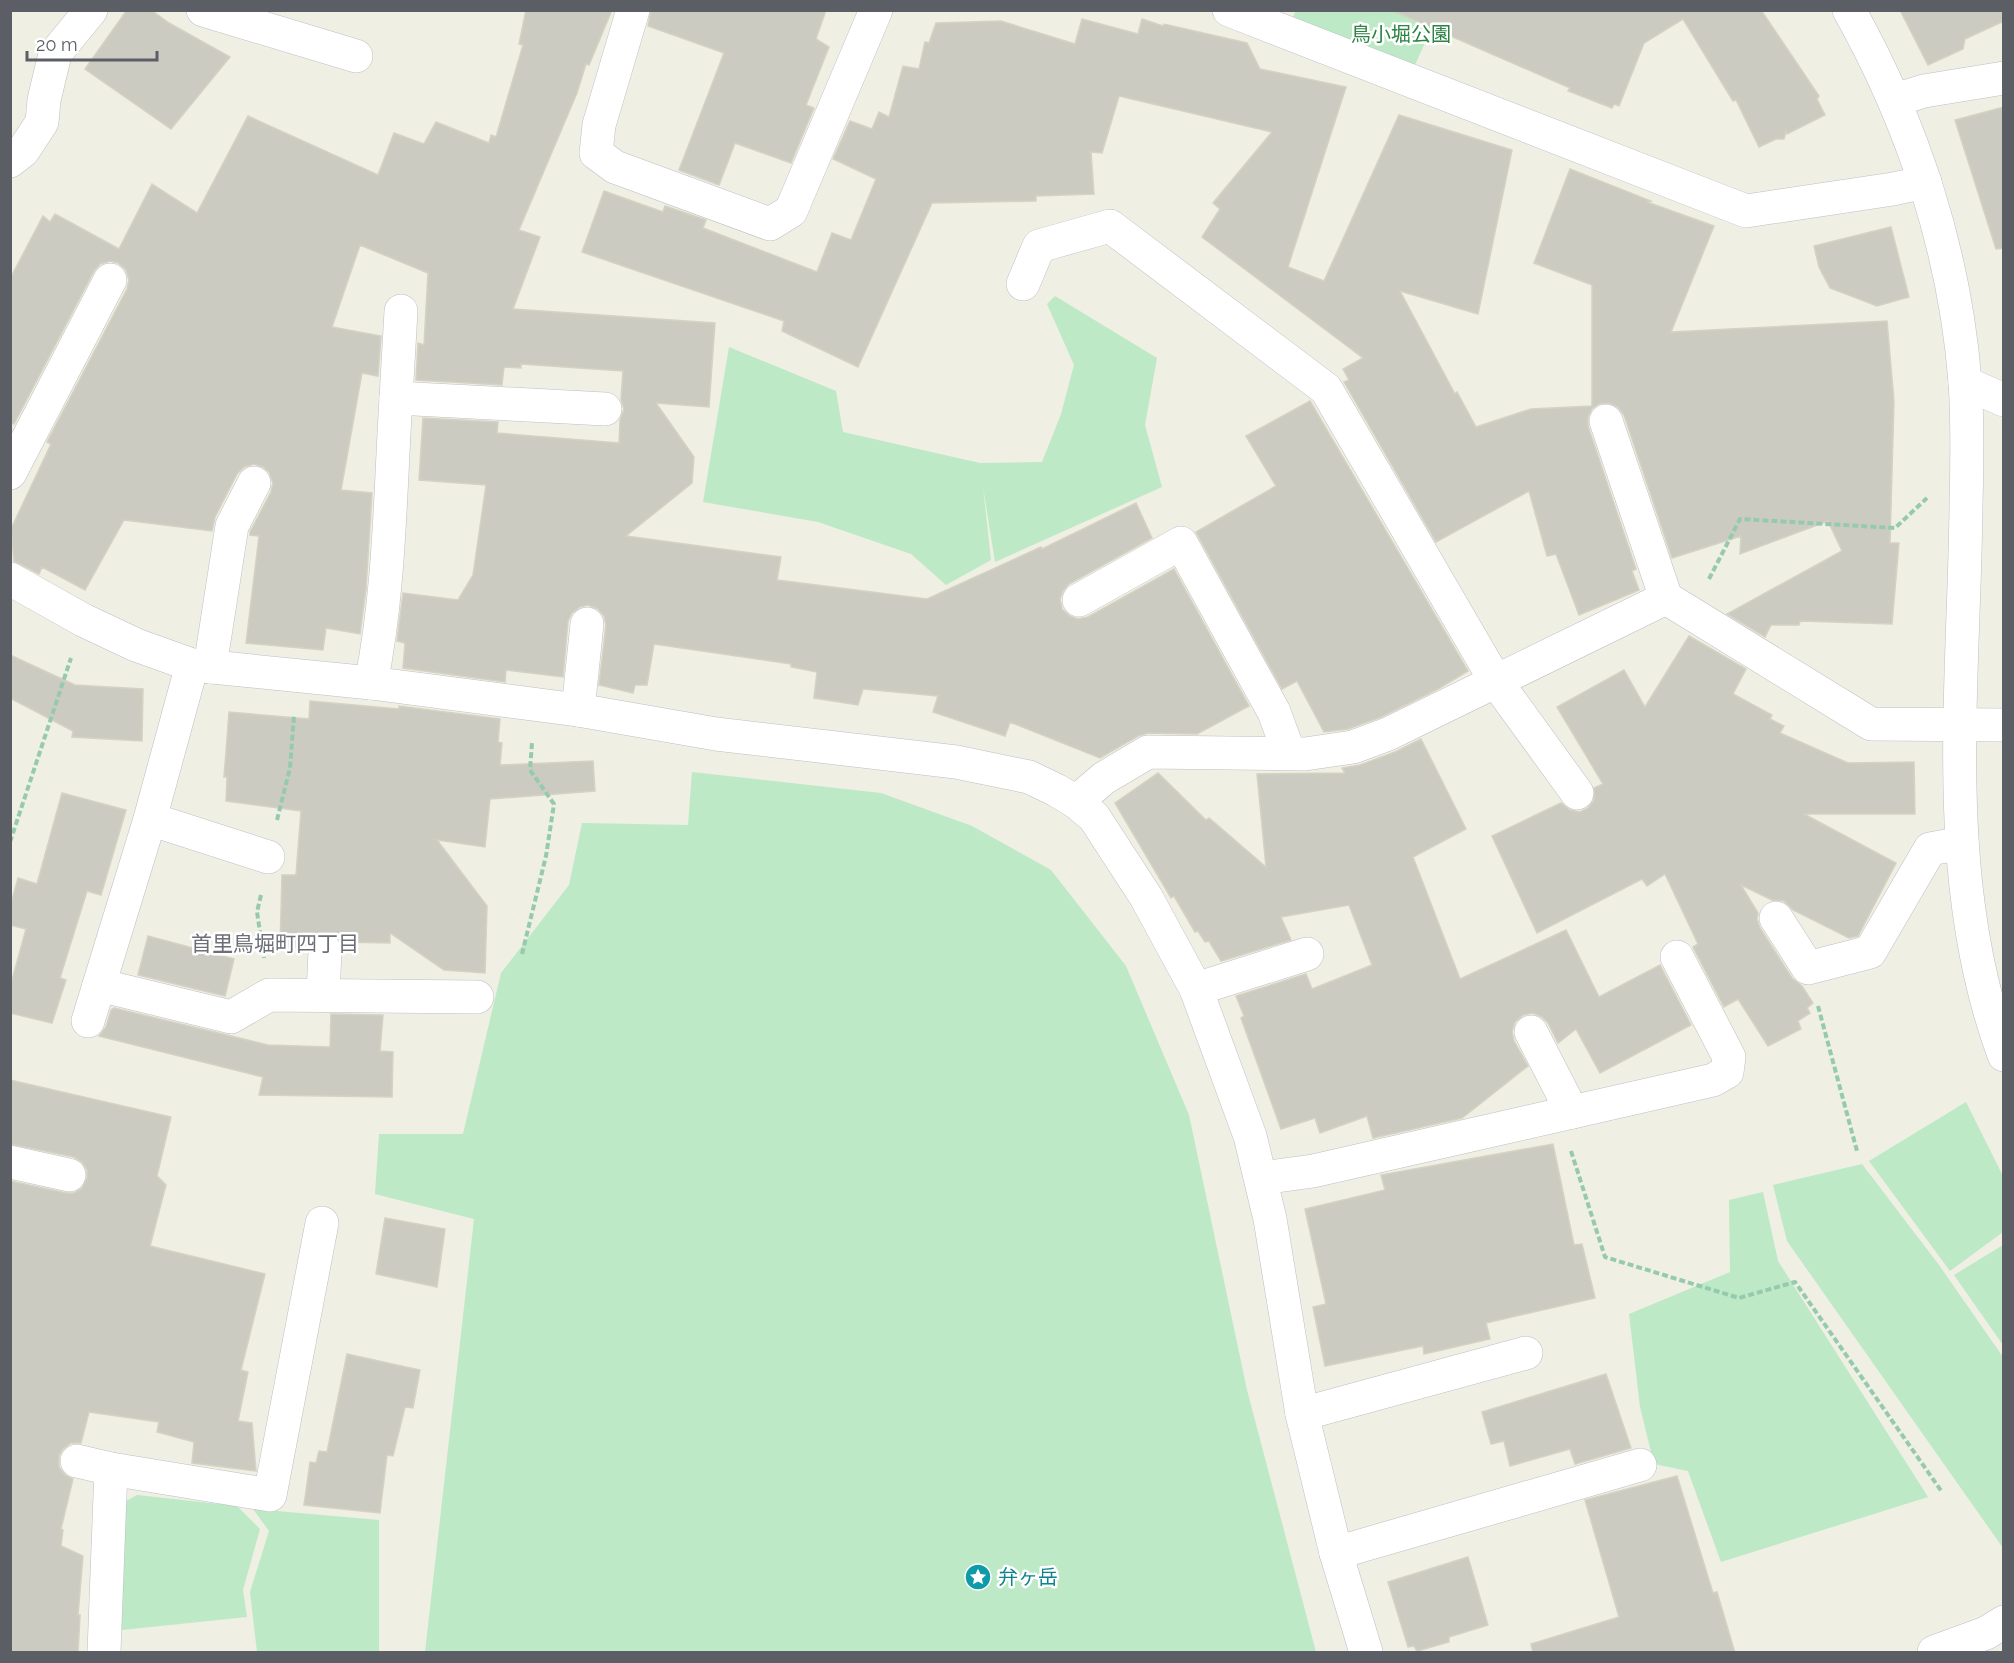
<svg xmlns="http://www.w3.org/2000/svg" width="2014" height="1663" font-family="Raleway,'Noto Sans JP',sans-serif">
<rect width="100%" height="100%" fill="#efefe3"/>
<g fill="#bde9c6">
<path d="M 1296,10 L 1439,11 L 1415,65 L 1293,17 Z"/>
<path d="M 1055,296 L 1157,358 L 1145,425 L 1162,487 L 995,562 L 983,487 L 991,560 L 946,585 L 911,554 L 818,522 L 703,502 L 729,347 L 836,391 L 843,432 L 980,463 L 1042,462 L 1061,414 L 1074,365 L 1047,304 Z"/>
<path d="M 692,772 L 881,793 L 972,826 L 1051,870 L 1126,966 L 1189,1115 L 1247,1390 L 1316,1652 L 425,1652 L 474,1219 L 375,1194 L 379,1134 L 463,1134 L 501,973 L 569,885 L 582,823 L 688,825 Z"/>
<path d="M 1966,1102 L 2003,1176 L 2003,1232 L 1950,1271 L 1869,1161 Z"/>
<path d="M 1862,1164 L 1939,1265 L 2003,1357 L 2003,1548 L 1787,1241 L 1773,1185 Z"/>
<path d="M 1763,1192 L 1778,1261 L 1928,1497 L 1721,1562 L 1688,1471 L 1654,1464 L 1640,1407 L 1629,1314 L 1730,1272 L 1729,1200 Z"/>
<path d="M 2003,1245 L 2003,1345 L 1954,1275 Z"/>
<path d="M 137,1495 L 237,1506 L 260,1529 L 243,1590 L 247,1617 L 122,1630 L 119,1505 Z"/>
<path d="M 253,1509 L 379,1520 L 379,1652 L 257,1652 L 250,1592 L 269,1531 Z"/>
</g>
<g fill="#cccbc2" stroke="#d5d2c1" stroke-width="1.5">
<path d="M 127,10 L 151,10 L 169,23 L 230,57 L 171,129 L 85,69 Z"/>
<path d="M 526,10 L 612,10 L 589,65 L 586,64 L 577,93 L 519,230 L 540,237 L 513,309 L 715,323 L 709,407 L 656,403 L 694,457 L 692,483 L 626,536 L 781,557 L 777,580 L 927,599 L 1041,547 L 1042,549 L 1136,503 L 1152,538 L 1069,584 L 1063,591 L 1060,599 L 1062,609 L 1070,616 L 1078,619 L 1088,617 L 1174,569 L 1249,706 L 1197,734 L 1148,733 L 1138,736 L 1100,758 L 1010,722 L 1005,736 L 933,712 L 938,696 L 863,689 L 858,705 L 814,698 L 817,672 L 791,667 L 791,664 L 654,644 L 647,685 L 635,685 L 633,693 L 599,685 L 606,625 L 604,616 L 598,609 L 588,605 L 580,607 L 572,613 L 568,621 L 563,677 L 506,670 L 505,682 L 403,668 L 405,643 L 397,641 L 403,593 L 458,600 L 473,575 L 486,485 L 419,480 L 423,418 L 498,422 L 497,433 L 619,443 L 620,420 L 624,409 L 621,400 L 623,371 L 521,364 L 521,368 L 504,367 L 502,385 L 416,380 L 418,343 L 424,345 L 428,273 L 360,245 L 332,327 L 381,336 L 378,376 L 362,373 L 341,490 L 372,493 L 366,589 L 360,634 L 326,628 L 323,650 L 246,643 L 259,536 L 250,535 L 250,532 L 271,492 L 273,483 L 269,472 L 263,467 L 254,464 L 244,467 L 237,474 L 215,517 L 212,531 L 124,520 L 85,590 L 42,567 L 39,574 L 14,561 L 11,529 L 51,444 L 47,442 L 127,289 L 129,280 L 126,270 L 118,263 L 110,261 L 100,264 L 94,271 L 14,424 L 10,422 L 10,279 L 43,216 L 50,222 L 55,214 L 119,249 L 152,184 L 197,213 L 248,116 L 378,175 L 394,133 L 424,144 L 436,122 L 489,143 L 491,135 L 496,137 L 523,45 L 519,44 Z"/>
<path d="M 651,10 L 826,10 L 816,39 L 829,47 L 806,105 L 814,108 L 791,163 L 735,143 L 719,185 L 679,170 L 724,53 L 648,26 Z"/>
<path d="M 1391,10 L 1761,10 L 1819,96 L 1817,99 L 1825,115 L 1787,134 L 1786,131 L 1784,139 L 1776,139 L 1759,147 L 1736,100 L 1733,101 L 1683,19 L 1644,43 L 1619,106 L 1614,104 L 1612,108 L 1568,91 L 1570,88 Z"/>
<path d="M 1900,10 L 2004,10 L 2004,21 L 1965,39 L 1963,49 L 1928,65 Z"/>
<path d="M 1082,19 L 1138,34 L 1142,19 L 1163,26 L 1164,24 L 1247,43 L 1260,69 L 1346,87 L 1288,267 L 1324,281 L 1399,115 L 1512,150 L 1478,314 L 1400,291 L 1455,394 L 1457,392 L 1476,427 L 1531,409 L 1592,406 L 1592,285 L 1534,263 L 1570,169 L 1651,201 L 1647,202 L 1714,226 L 1671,332 L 1887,321 L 1894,401 L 1890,543 L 1899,543 L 1892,624 L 1800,621 L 1799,625 L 1771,625 L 1765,637 L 1727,614 L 1842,551 L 1828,521 L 1740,554 L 1741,536 L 1672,558 L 1624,415 L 1618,407 L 1609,403 L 1599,404 L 1592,409 L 1588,417 L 1588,426 L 1636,569 L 1632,571 L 1639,590 L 1579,615 L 1556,554 L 1547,556 L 1529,491 L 1436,542 L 1344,382 L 1349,380 L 1343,369 L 1363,358 L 1202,237 L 1220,209 L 1213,203 L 1272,132 L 1119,96 L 1102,153 L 1091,152 L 1094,194 L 1036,196 L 1036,201 L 932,203 L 858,367 L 782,331 L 784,321 L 582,252 L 604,191 L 663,212 L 665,206 L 706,220 L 703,228 L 817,272 L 832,233 L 851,240 L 876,179 L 833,159 L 850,121 L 872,129 L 879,112 L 889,117 L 903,66 L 919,69 L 925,42 L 929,43 L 936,23 L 1001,21 L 1075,44 Z"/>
<path d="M 2004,107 L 2004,248 L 1996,249 L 1955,120 Z"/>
<path d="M 1891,227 L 1909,297 L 1877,306 L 1830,288 L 1819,267 L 1814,246 Z"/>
<path d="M 1310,401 L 1468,671 L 1438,689 L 1381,717 L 1348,729 L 1324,732 L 1297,681 L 1282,689 L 1196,532 L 1276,486 L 1246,436 Z"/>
<path d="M 1689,636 L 1746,669 L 1733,694 L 1772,715 L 1770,719 L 1784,726 L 1780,733 L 1848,763 L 1914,762 L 1915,814 L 1804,814 L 1896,863 L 1858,936 L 1849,938 L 1793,910 L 1784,901 L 1772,900 L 1741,885 L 1758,913 L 1757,919 L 1760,928 L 1792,978 L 1802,986 L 1813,1003 L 1807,1008 L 1810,1013 L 1798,1021 L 1801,1029 L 1768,1046 L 1738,999 L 1724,1007 L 1693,947 L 1698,944 L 1665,874 L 1647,886 L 1642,879 L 1537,933 L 1492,836 L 1561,803 L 1570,810 L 1580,812 L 1588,808 L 1594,800 L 1594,788 L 1603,784 L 1557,707 L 1624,670 L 1645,707 Z"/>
<path d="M 10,655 L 75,685 L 143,689 L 142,741 L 72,737 L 73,731 L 10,698 Z"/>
<path d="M 310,701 L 399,709 L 399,706 L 500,719 L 498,742 L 502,743 L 500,765 L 593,761 L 595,791 L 490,799 L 485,847 L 437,840 L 487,906 L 485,973 L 444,970 L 390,933 L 390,943 L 341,942 L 335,935 L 325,932 L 316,935 L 304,947 L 280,947 L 282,875 L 296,875 L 301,811 L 226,801 L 227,777 L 224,777 L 229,712 L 309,719 Z"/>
<path d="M 1421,739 L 1466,829 L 1413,857 L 1460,979 L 1566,930 L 1599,997 L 1660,965 L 1691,1025 L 1600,1073 L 1576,1029 L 1558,1043 L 1548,1023 L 1542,1017 L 1533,1013 L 1523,1015 L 1515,1022 L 1512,1032 L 1514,1041 L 1528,1066 L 1462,1118 L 1373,1138 L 1367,1116 L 1320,1133 L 1315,1118 L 1281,1129 L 1241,1018 L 1244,1016 L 1236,996 L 1306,974 L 1312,989 L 1372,965 L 1349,905 L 1281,917 L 1291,940 L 1221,961 L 1209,941 L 1205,942 L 1198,931 L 1195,932 L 1174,896 L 1171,898 L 1115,803 L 1158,773 L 1206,820 L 1209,818 L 1266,867 L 1257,774 L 1345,773 L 1342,768 L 1360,765 L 1395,752 Z"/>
<path d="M 62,793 L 126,810 L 101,895 L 87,891 L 60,978 L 66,980 L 52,1023 L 10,1013 L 10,987 L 26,929 L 10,925 L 10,907 L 18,878 L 37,884 Z"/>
<path d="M 148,936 L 234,959 L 225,996 L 138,975 Z"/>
<path d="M 114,1008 L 268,1045 L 330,1047 L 331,1014 L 383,1015 L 380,1051 L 393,1052 L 392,1097 L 259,1095 L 263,1077 L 99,1036 L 106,1027 L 111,1010 Z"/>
<path d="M 10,1080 L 171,1117 L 157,1176 L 166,1185 L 150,1246 L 265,1274 L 241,1370 L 248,1372 L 238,1421 L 252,1423 L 256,1471 L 192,1463 L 194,1442 L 157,1432 L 159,1422 L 89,1412 L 81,1443 L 71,1443 L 63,1449 L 59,1456 L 59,1467 L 65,1475 L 73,1479 L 61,1529 L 63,1530 L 61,1546 L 83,1556 L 78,1615 L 80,1615 L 78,1653 L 10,1653 L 10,1181 L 66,1193 L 74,1193 L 82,1188 L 87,1178 L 87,1170 L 82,1162 L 74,1157 L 10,1144 Z"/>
<path d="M 1553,1144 L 1574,1245 L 1582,1244 L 1595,1298 L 1486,1323 L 1490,1339 L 1424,1354 L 1423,1346 L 1325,1366 L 1313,1307 L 1326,1304 L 1305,1209 L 1385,1190 L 1381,1175 Z"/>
<path d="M 385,1218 L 445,1229 L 437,1287 L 376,1274 Z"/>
<path d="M 347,1354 L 420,1370 L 413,1408 L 405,1407 L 393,1456 L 387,1455 L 380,1513 L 304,1505 L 310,1462 L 316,1463 L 319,1451 L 327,1452 Z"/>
<path d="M 1606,1374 L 1631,1448 L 1575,1464 L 1570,1449 L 1510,1466 L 1504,1441 L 1491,1444 L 1482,1412 Z"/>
<path d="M 1677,1476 L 1713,1593 L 1717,1592 L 1735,1653 L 1533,1653 L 1531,1644 L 1619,1617 L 1585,1500 Z"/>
<path d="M 1468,1557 L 1488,1625 L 1449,1637 L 1449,1642 L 1417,1651 L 1414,1646 L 1408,1647 L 1388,1582 Z"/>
</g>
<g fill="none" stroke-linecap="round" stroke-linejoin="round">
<defs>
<g id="minor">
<path d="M 203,10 L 356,56"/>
<path d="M 633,10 L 599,125 L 596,153 L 615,167 L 770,224 L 791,211 L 876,10"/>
<path d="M 1229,10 L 1746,211 L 1893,189 L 1925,182"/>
<path d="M 1849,10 C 1913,124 1955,252 1965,382 C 1968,423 1967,465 1966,506 C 1964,689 1939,879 2004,1055"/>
<path d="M 1895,100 L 1924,91 L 2004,78"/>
<path d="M 10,161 L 23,151 L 42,122 L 44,100 L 55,54 L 91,10"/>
<path d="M 1023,284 L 1039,246 L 1110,226 L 1326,389 L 1495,680 L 1577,793"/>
<path d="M 1965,383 L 2004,400"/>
<path d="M 396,398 L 401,311"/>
<path d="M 1606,421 L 1666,598"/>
<path d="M 10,473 L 110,280"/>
<path d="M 10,579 L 83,620 L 136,645 L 192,665 L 371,683 L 578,710 L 716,734 L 956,762 L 1029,777 L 1056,790 L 1076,802 L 1094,817 L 1146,897 L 1196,989 L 1250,1136 L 1270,1219 L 1302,1414 L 1336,1553 L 1366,1652"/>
<path d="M 1079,600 L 1181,543 L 1274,712 L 1289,753"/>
<path d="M 192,665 L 150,819 L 99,985 L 231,1017 L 269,995 L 477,997"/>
<path d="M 210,667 L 232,526 L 254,483"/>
<path d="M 371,683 C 390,590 390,493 396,398 L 605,409"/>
<path d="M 578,710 L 587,624"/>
<path d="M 1076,802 L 1104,778 L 1148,752 L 1305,754 L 1353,747 L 1388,734 L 1666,598 L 1871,724 L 2004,725"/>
<path d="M 150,819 L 268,857"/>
<path d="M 1776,918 L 1808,968 L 1870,952 L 1930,849 L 1962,843"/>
<path d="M 1196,989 L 1307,954"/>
<path d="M 323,995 L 325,951"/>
<path d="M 88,1021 L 99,985"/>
<path d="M 1531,1032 L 1572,1112"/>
<path d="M 10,1162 L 69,1175"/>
<path d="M 1262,1178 L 1313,1171 L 1713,1080 L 1727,1072 L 1729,1057 L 1677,957"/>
<path d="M 1302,1414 L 1526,1353"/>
<path d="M 77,1461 L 111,1469"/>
<path d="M 1336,1553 L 1640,1465"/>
<path d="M 104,1652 L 111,1469 L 270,1495 L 322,1223"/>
<path d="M 1934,1652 L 1986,1633 L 2004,1622"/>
</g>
</defs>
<use href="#minor" stroke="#bdbfc5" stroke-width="34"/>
<g stroke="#95caaf" stroke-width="4" stroke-dasharray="6 3" stroke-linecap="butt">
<path d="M 1709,579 L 1740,519 L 1895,528 L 1927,498"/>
<path d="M 277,820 L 290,768 L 294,715"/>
<path d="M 10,842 L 71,658"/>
<path d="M 261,895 L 257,912 L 264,958"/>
<path d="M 522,954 L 546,856 L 554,804 L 530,770 L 532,743"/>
<path d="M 1818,1006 L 1857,1151"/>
<path d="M 1571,1151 L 1605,1257 L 1739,1298 L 1795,1282 L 1942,1492"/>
</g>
<use href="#minor" stroke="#fff" stroke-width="33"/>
</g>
<defs>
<symbol id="sight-disc" viewBox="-11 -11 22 22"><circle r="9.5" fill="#0f9aa8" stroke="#fff"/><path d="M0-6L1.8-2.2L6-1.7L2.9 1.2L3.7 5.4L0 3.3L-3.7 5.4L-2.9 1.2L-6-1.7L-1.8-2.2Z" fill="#fff"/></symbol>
</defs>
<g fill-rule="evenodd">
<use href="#sight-disc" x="963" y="1562" width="30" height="30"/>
</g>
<g text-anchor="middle" stroke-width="5" stroke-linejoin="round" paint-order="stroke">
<g font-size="20" fill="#2d8342" stroke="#fff">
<text x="1401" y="41">鳥小堀公園</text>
</g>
<g font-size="20" fill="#0d838f" stroke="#fff" text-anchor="start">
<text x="998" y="1584">弁ヶ岳</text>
</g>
<g font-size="21" fill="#6c6f77" stroke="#fff">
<text x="275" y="951">首里鳥堀町四丁目</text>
</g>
</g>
<rect width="2014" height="1663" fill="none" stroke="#5b5e65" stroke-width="24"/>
<path d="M27 51v9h130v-9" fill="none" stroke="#5b5e65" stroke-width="3"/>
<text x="36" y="51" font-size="18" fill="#5b5e65" stroke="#ffffff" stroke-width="4.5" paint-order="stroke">20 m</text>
</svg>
